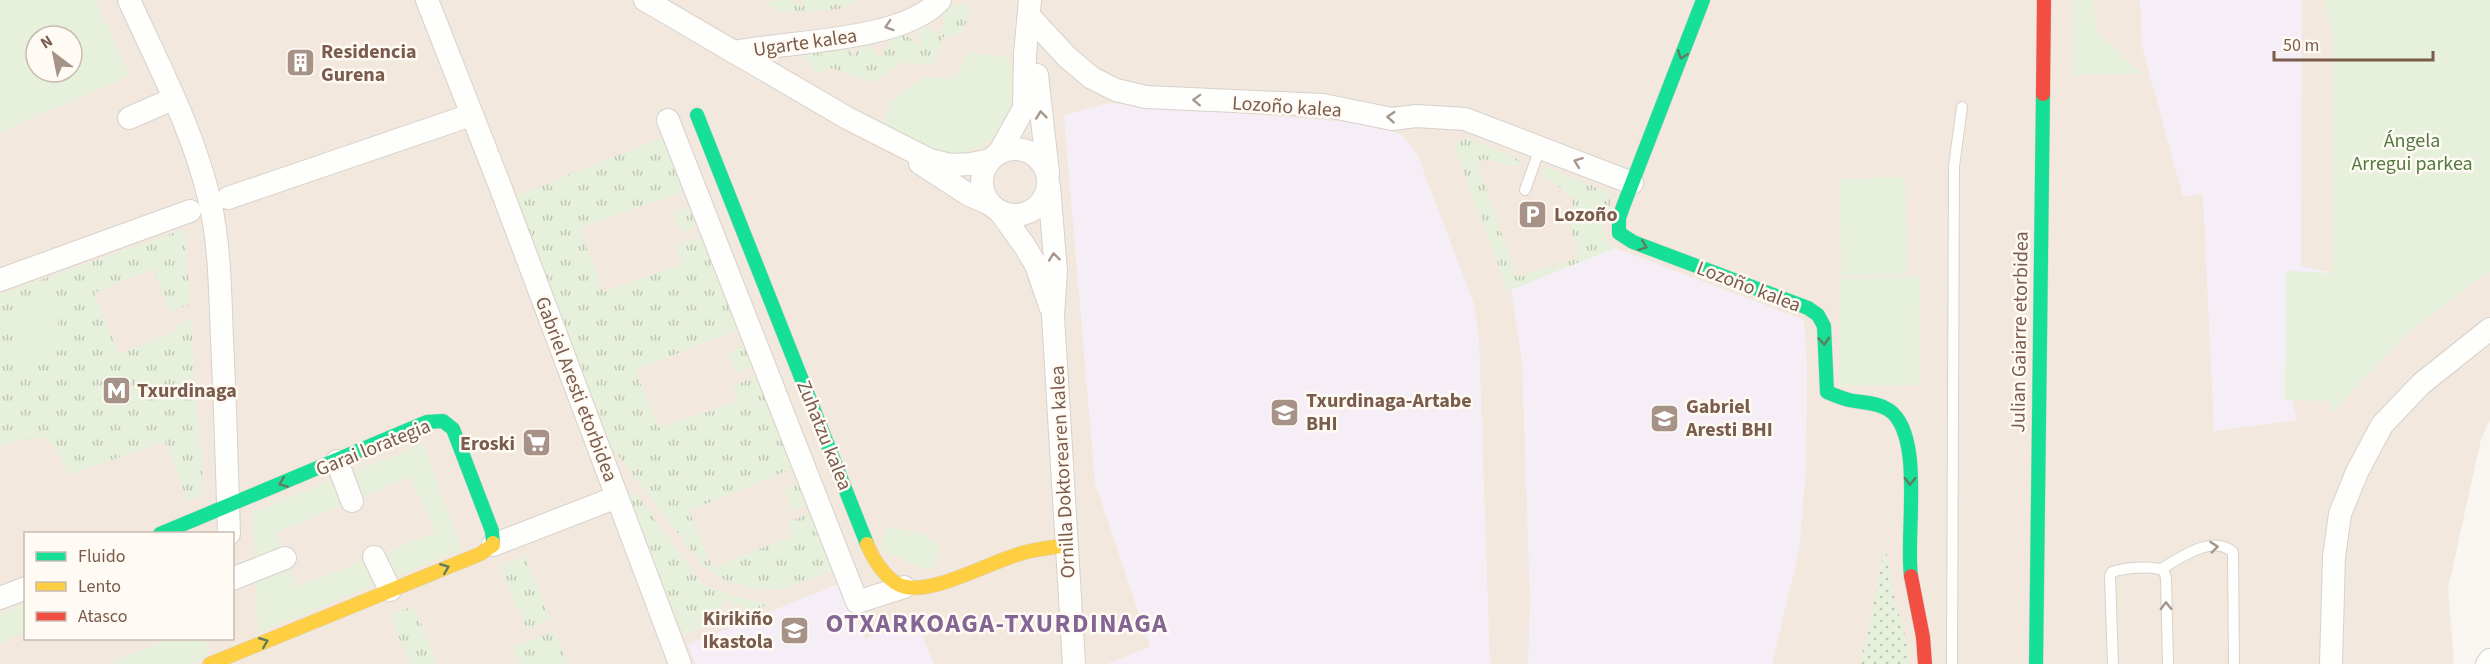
<svg xmlns="http://www.w3.org/2000/svg" width="2490" height="664" font-family="'Source Sans 3',sans-serif">
<defs>
<pattern id="grass-tufts" width="24" height="20" patternUnits="userSpaceOnUse" patternTransform="scale(1.5)"><rect width="24" height="20" fill="#e7f0db"/><path d="M3 7l-1-3M5 7V3M7 7l1-3M15 17l-1-3M17 17v-4M19 17l1-3" fill="none" stroke="#c0c6b4"/></pattern>
<pattern id="garden-dots" width="8" height="8" patternUnits="userSpaceOnUse" patternTransform="scale(1.5)"><rect width="8" height="8" fill="#e7f0db"/><path d="M2 2h.1M6 6h.1" fill="none" stroke="#c0c6b4" stroke-width="1.8" stroke-linecap="round"/></pattern>
</defs>
<rect width="100%" height="100%" fill="#f9f5f0"/>
<path fill="#f2e8de" fill-rule="evenodd" d="M 0,0 L 2490,0 L 2490,420 L 2481,439 L 2448,589 L 2454,664 L 0,664 ZM 36,36 L 72,36 L 72,72 L 36,72 ZM 26,534 L 232,534 L 232,638 L 26,638 Z"/>
<g fill="#f6eef6">
<path d="M 2140,0 L 2302,0 L 2301,266 L 2333,273 L 2290,392 L 2297,420 L 2214,431 L 2203,194 L 2183,197 L 2142,46 Z"/>
<path d="M 1109,103 L 1373,124 L 1402,135 L 1418,156 L 1474,304 L 1479,341 L 1490,664 L 1107,664 L 1150,647 L 1095,483 L 1064,115 Z"/>
<path d="M 1615,248 L 1804,320 L 1807,366 L 1806,470 L 1799,550 L 1772,664 L 1528,664 L 1530,600 L 1522,361 L 1511,288 Z"/>
<path d="M 843,582 L 865,639 L 916,621 L 934,664 L 696,664 L 688,645 Z"/>
</g>
<g fill="url(#grass-tufts)">
<path d="M 793,0 L 801,8 L 804,0 L 859,0 L 839,9 L 782,13 L 764,1 Z"/>
<path d="M 946,4 L 972,6 L 962,33 L 943,37 L 933,64 L 901,63 L 872,83 L 832,68 L 817,74 L 798,50 L 818,48 L 820,55 L 842,45 L 854,56 L 864,39 L 880,57 L 898,30 L 922,47 L 915,25 L 941,34 Z"/>
<path d="M 667,136 L 689,190 L 579,228 L 604,292 L 681,264 L 675,246 L 706,236 L 742,328 L 635,370 L 659,428 L 739,401 L 733,386 L 761,374 L 796,467 L 689,511 L 713,568 L 792,536 L 787,523 L 813,512 L 835,570 L 778,590 L 760,589 L 727,581 L 704,567 L 609,444 L 512,197 Z"/>
<path d="M 1464,139 L 1472,139 L 1521,161 L 1518,167 L 1483,159 L 1479,168 L 1517,277 L 1579,258 L 1571,230 L 1573,197 L 1542,174 L 1545,167 L 1608,192 C 1619,212 1587,225 1615,248 L 1508,291 L 1454,146 Z"/>
<path d="M 692,205 L 700,225 L 681,233 L 673,213 Z"/>
<path d="M 185,229 L 190,304 L 170,312 L 153,269 L 94,293 L 119,354 L 178,331 L 176,326 L 192,319 L 194,383 L 203,463 L 201,495 L 188,501 L 165,441 L 69,475 L 56,448 L 45,437 L 9,442 L 0,446 L 0,294 Z"/>
<path d="M 747,345 L 756,366 L 737,373 L 728,353 Z"/>
<path d="M 803,482 L 811,503 L 793,511 L 784,490 Z"/>
<path d="M 636,493 L 703,585 L 730,595 L 769,604 L 754,610 L 724,600 L 718,621 L 684,636 L 627,498 Z"/>
<path d="M 525,555 L 550,619 L 526,629 L 500,566 Z"/>
<path d="M 414,606 L 437,664 L 410,664 L 390,615 Z"/>
<path d="M 555,631 L 568,664 L 520,664 L 513,647 Z"/>
</g>
<g fill="#e7f0db" fill-rule="evenodd">
<path d="M 0,0 L 96,0 L 130,76 L 0,132 ZM 36,36 L 72,36 L 72,72 L 36,72 Z"/>
<path d="M 2073,0 L 2094,0 L 2096,31 L 2142,74 L 2073,75 Z"/>
<path d="M 2323,0 L 2490,0 L 2490,271 L 2408,333 L 2331,414 L 2331,401 L 2285,400 L 2286,271 L 2333,273 L 2333,32 Z"/>
<path d="M 967,52 L 1008,57 C 1013,66 1014,72 1014,83 C 1014,118 998,147 961,153 C 956,154 949,156 943,155 C 922,151 900,134 882,123 L 890,103 L 902,91 L 925,77 L 951,78 L 960,69 Z"/>
<path d="M 1905,177 L 1908,274 L 1842,276 L 1839,179 Z"/>
<path d="M 1920,276 L 1919,385 L 1840,386 L 1839,279 Z"/>
<path d="M 52,302 L 65,349 L 22,361 L 9,315 Z"/>
<path d="M 423,444 L 462,549 L 258,633 L 253,512 ZM 410,477 L 436,532 L 297,587 L 276,533 Z"/>
<path d="M 888,527 L 924,534 L 941,547 L 933,567 L 927,570 L 882,550 L 880,545 Z"/>
<path d="M 25,603 L 25,633 L 0,643 L 0,614 Z"/>
<path d="M 170,639 L 206,639 L 208,657 L 190,664 L 107,664 Z"/>
</g>
<path fill="url(#garden-dots)" d="M 1885,544 L 1893,594 L 1908,645 L 1908,664 L 1859,664 L 1869,628 Z"/>
<g fill="none" stroke-linecap="round" stroke-linejoin="round">
<defs>
<g id="lane">
<path d="M 1525,190 L 1540,148"/>
<path d="M 2161,569 C 2180,558 2212,534 2233,552 L 2234,664"/>
<path d="M 1952,664 L 1954,166 L 1962,107"/>
<path d="M 2113,664 L 2110,576 L 2112,572 C 2123,568 2154,565 2164,571 L 2166,578 L 2168,664"/>
</g>
<g id="street">
<path d="M 129,0 C 159,66 194,132 210,202 C 220,246 220,293 222,338 C 225,403 227,468 229,534"/>
<path d="M 427,0 L 500,186 L 680,664"/>
<path d="M 645,0 L 849,119 L 930,160 L 950,165 L 971,164 L 990,160"/>
<path d="M 1030,17 L 1067,57 L 1092,78 L 1116,90 L 1146,97 L 1323,105 L 1392,119 L 1416,116 L 1465,119 L 1632,183"/>
<path d="M 734,52 C 788,41 902,42 940,0"/>
<path d="M 1037,75 L 1048,173"/>
<path d="M 129,118 L 173,99"/>
<path d="M 668,120 L 857,602 L 904,587"/>
<circle cx="1015" cy="182" r="33"/>
<path d="M 999,153 L 1024,108 L 1025,54 L 1030,0"/>
<path d="M 920,163 L 969,195 L 988,203"/>
<path d="M 1049,186 L 1056,271 L 1053,316 L 1074,664"/>
<path d="M 228,198 L 471,115"/>
<path d="M 1001,213 L 1024,245 L 1036,265 L 1050,306"/>
<path d="M 0,280 L 190,211"/>
<path d="M 337,461 L 352,501"/>
<path d="M 493,545 L 617,497"/>
<path d="M 374,557 L 390,590"/>
<path d="M 232,579 L 285,558"/>
<path d="M 0,598 L 26,588"/>
<path d="M 2331,664 L 2334,557 L 2340,514 L 2357,472 L 2382,425 L 2421,384 L 2490,329"/>
<path d="M 2487,664 L 2490,660"/>
</g>
<g id="fast">
<path d="M 1703,0 L 1624,204 L 1619,218 L 1619,233 L 1633,242 L 1808,308 L 1818,315 L 1824,326 L 1827,392 C 1834,395 1841,398 1849,400 C 1862,403 1877,402 1889,410 C 1925,435 1905,536 1911,576"/>
<path d="M 697,115 L 867,544"/>
<path d="M 160,534 L 427,422 L 443,421 L 453,429 L 492,531 L 493,543"/>
<path d="M 2036,664 L 2043,94"/>
</g>
<g id="slow">
<path d="M 867,544 C 873,559 888,584 906,587 C 938,593 993,560 1026,552 C 1039,549 1053,547 1067,545"/>
<path d="M 210,664 L 480,554 L 493,545 L 493,543"/>
</g>
<g id="jam">
<path d="M 2043,94 L 2044,0"/>
<path d="M 1911,576 L 1923,637 L 1925,664"/>
</g>
</defs>
<use href="#lane" stroke="#d7d1cb" stroke-width="12"/>
<use href="#street" stroke="#d7d1cb" stroke-width="24"/>
<use href="#fast" stroke="#d9d2cb" stroke-width="15"/>
<use href="#slow" stroke="#d9d2cb" stroke-width="15"/>
<use href="#jam" stroke="#d9d2cb" stroke-width="15"/>
<use href="#lane" stroke="#fefefd" stroke-width="10"/>
<use href="#street" stroke="#fefefd" stroke-width="22"/>
<use href="#fast" stroke="#16e098" stroke-width="14"/>
<use href="#slow" stroke="#ffcf43" stroke-width="14"/>
<use href="#jam" stroke="#f24e42" stroke-width="14"/>
</g>
<defs><path id="oneway-chevron" d="M-2-3.5L2.5 0L-2 3.5" fill="none" stroke-width="1.6" stroke-linecap="round" stroke-linejoin="round" transform="scale(1.5)"/></defs>
<g stroke="#a8958b">
<use href="#oneway-chevron" transform="translate(889 26) rotate(162)"/>
<use href="#oneway-chevron" transform="translate(1197 100) rotate(-178)"/>
<use href="#oneway-chevron" transform="translate(1041 115) rotate(-96)"/>
<use href="#oneway-chevron" transform="translate(1391 117) rotate(-176)"/>
<use href="#oneway-chevron" transform="translate(1578 162) rotate(-159)"/>
<use href="#oneway-chevron" transform="translate(1054 257) rotate(-96)"/>
<use href="#oneway-chevron" transform="translate(2214 547) rotate(-6)"/>
<use href="#oneway-chevron" transform="translate(2166 606) rotate(-91)"/>
</g>
<g stroke="#617d60">
<use href="#oneway-chevron" transform="translate(1682 55) rotate(111)"/>
<use href="#oneway-chevron" transform="translate(1643 246) rotate(21)"/>
<use href="#oneway-chevron" transform="translate(1824 341) rotate(87)"/>
<use href="#oneway-chevron" transform="translate(1910 481) rotate(91)"/>
<use href="#oneway-chevron" transform="translate(283 483) rotate(158)"/>
<use href="#oneway-chevron" transform="translate(445 568) rotate(-22)"/>
<use href="#oneway-chevron" transform="translate(264 642) rotate(-22)"/>
</g>
<defs>
<symbol id="building-square" viewBox="-11 -11 22 22"><rect x="-9" y="-9" width="18" height="18" rx="4" fill="#a69286" stroke="#fffaf3"/><path d="M-4-6H4V6H1V3H-1V6H-4ZM-2.5-4.3h1.7v1.8h-1.7ZM.8-4.3h1.7v1.8H.8ZM-2.5-1h1.7V.8h-1.7ZM.8-1h1.7V.8H.8Z" fill="#fff"/></symbol>
<symbol id="parking-square" viewBox="-11 -11 22 22"><rect x="-9" y="-9" width="18" height="18" rx="4" fill="#a69286" stroke="#fffaf3"/><path d="M-3.5-5.5H1a3.5 3.5 0 0 1 0 7H-1V5.5H-3.5ZM-1-3.4V-.6H.8a1.4 1.4 0 0 0 0-2.8Z" fill="#fff"/></symbol>
<symbol id="metro-square" viewBox="-11 -11 22 22"><rect x="-9" y="-9" width="18" height="18" rx="4" fill="#a69286" stroke="#fffaf3"/><path d="M-5.5 5V-5H-3L0 0L3-5H5.5V5H3V-.5L0 4L-3-.5V5Z" fill="#fff"/></symbol>
<symbol id="school-square" viewBox="-11 -11 22 22"><rect x="-9" y="-9" width="18" height="18" rx="4" fill="#a69286" stroke="#fffaf3"/><path d="M0-5L7-2L0 1L-7-2ZM-4 1L0 2.5L4 1V4Q0 6-4 4Z" fill="#fff"/></symbol>
<symbol id="supermarket-square" viewBox="-11 -11 22 22"><rect x="-9" y="-9" width="18" height="18" rx="4" fill="#a69286" stroke="#fffaf3"/><path d="M-6-5.5h2.5l.6 2H6L4.5 2H-2.5L-4.4-4H-6ZM-1.5 3.2a1.3 1.3 0 1 0 .1 0ZM3 3.2a1.3 1.3 0 1 0 .1 0Z" fill="#fff"/></symbol>
</defs>
<g fill-rule="evenodd">
<use href="#building-square" x="284" y="46" width="33" height="33"/>
<use href="#parking-square" x="1516" y="198" width="33" height="33"/>
<use href="#metro-square" x="100" y="374" width="33" height="33"/>
<use href="#school-square" x="1268" y="396" width="33" height="33"/>
<use href="#school-square" x="1648" y="402" width="33" height="33"/>
<use href="#supermarket-square" x="520" y="426" width="33" height="33"/>
<use href="#school-square" x="778" y="614" width="33" height="33"/>
</g>
<g text-anchor="middle" stroke-width="5" stroke-linejoin="round" paint-order="stroke">
<g font-size="20" fill="#7a5c4d" stroke="#fffaf3">
<text transform="translate(805 42) rotate(-8)" y="7">Ugarte kalea</text>
<text transform="translate(1287 106) rotate(4)" y="7">Lozoño kalea</text>
<text transform="translate(1749 286) rotate(21)" y="7">Lozoño kalea</text>
<text transform="translate(2019 332) rotate(-89)" y="7">Julian Gaiarre etorbidea</text>
<text transform="translate(577 389) rotate(69)" y="7">Gabriel Aresti etorbidea</text>
<text transform="translate(825 435) rotate(68)" y="7">Zuhatzu kalea</text>
<text transform="translate(373 447) rotate(-22)" y="7">Garai lorategia</text>
<text transform="translate(1062 472) rotate(-93)" y="7">Ornilla Doktorearen kalea</text>
</g>
<g font-size="20" font-weight="bold" fill="#7a5c4d" stroke="#fffaf3" text-anchor="start">
<text x="321" y="58">Residencia<tspan x="321" dy="23">Gurena</tspan></text>
<text x="1554" y="221">Lozoño</text>
<text x="137" y="397">Txurdinaga</text>
<text x="1306" y="407">Txurdinaga-Artabe<tspan x="1306" dy="23">BHI</tspan></text>
<text x="1686" y="413">Gabriel<tspan x="1686" dy="23">Aresti BHI</tspan></text>
<text x="515" y="450" text-anchor="end">Eroski</text>
<text x="773" y="625" text-anchor="end">Kirikiño<tspan x="773" dy="23">Ikastola</tspan></text>
</g>
<g font-size="20" fill="#537a41" stroke="#fffaf3">
<text x="2412" y="147">Ángela<tspan x="2412" dy="23">Arregui parkea</tspan></text>
</g>
<g font-size="26" font-weight="bold" letter-spacing="1.5" fill="#846695" stroke="#fffaf3">
<text x="997" y="632">OTXARKOAGA-TXURDINAGA</text>
</g>
</g>
<rect x="24" y="532" width="210" height="108" fill="#fffaf3" stroke="#cabbb1" stroke-width="1.5"/>
<rect x="36" y="552" width="30" height="9" fill="#16e098" stroke="#cabbb1" stroke-width="1.5"/>
<text x="78" y="562" font-size="18" fill="#7a5c4d">Fluido</text>
<rect x="36" y="582" width="30" height="9" fill="#ffcf43" stroke="#cabbb1" stroke-width="1.5"/>
<text x="78" y="592" font-size="18" fill="#7a5c4d">Lento</text>
<rect x="36" y="612" width="30" height="9" fill="#f24e42" stroke="#cabbb1" stroke-width="1.5"/>
<text x="78" y="622" font-size="18" fill="#7a5c4d">Atasco</text>
<g transform="translate(54 54) rotate(328)"><circle r="28" fill="#fffaf3" stroke="#cabbb1" stroke-width="1.5"/>
<path d="M0-4.5L10 22L0 15L-10 22Z" fill="#a69286"/>
<text y="-9" font-size="16" font-weight="bold" text-anchor="middle" fill="#7a5c4d">N</text>
</g>
<path d="M2274 51v9h159v-9" fill="none" stroke="#7a5c4d" stroke-width="3"/>
<text x="2283" y="51" font-size="18" fill="#7a5c4d" stroke="#fffaf3" stroke-width="4.5" paint-order="stroke">50 m</text>
</svg>
